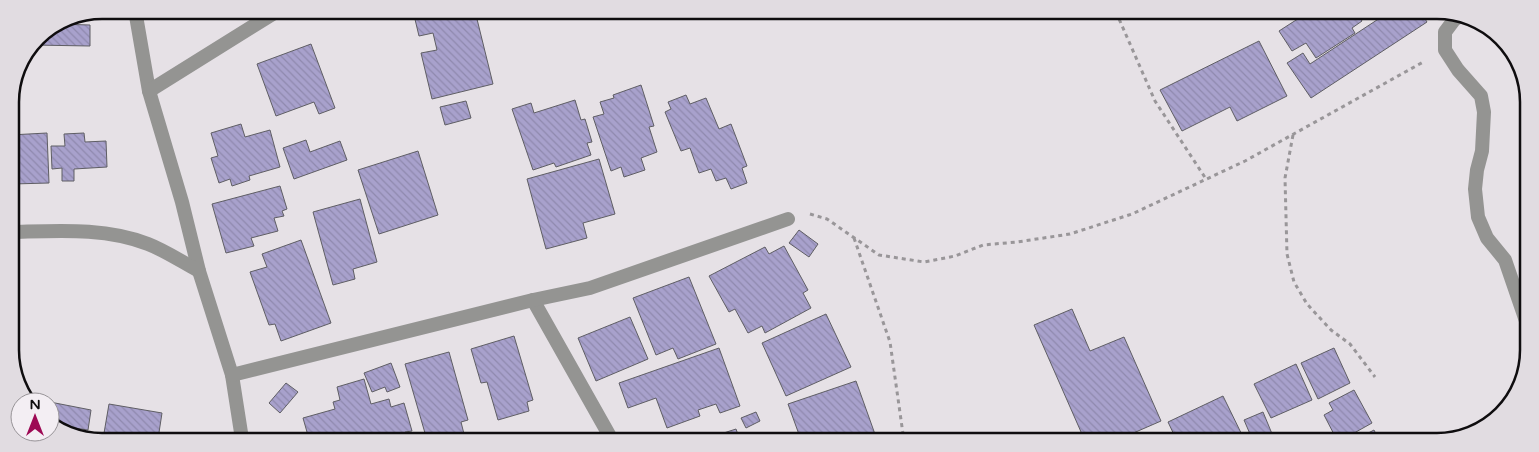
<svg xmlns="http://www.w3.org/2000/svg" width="1539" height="452" font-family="'Varela Round',sans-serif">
<defs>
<pattern id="building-back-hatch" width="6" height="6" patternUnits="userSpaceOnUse" patternTransform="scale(1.25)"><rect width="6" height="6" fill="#a8a1cc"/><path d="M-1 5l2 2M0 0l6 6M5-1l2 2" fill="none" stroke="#8f89ae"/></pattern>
</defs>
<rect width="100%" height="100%" fill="#e6e1e6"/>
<g fill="url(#building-back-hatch)" stroke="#5f5e64">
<path d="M 413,11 L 475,11 L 493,84 L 432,99 L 421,53 L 437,50 L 433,33 L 419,36 Z"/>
<path d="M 1307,13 L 1357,13 L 1362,21 L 1352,28 L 1355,33 L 1316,58 L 1306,43 L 1292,51 L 1279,31 Z"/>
<path d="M 1381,13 L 1421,13 L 1427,22 L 1311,98 L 1287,63 L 1303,53 L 1310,64 L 1383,16 Z"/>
<path d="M 56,24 L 90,25 L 90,46 L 33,45 L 37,37 Z"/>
<path d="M 1259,41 L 1287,96 L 1237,121 L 1230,107 L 1182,131 L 1160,90 Z"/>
<path d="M 311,44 L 335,108 L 319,114 L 314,102 L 276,116 L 257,64 Z"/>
<path d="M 641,85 L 654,126 L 649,127 L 657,152 L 641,158 L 645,170 L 624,177 L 621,167 L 611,171 L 593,117 L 604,114 L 600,102 L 614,98 L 613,95 Z"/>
<path d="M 686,95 L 690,104 L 706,98 L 719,129 L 731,124 L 747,166 L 742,168 L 747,183 L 731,189 L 726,178 L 716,181 L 711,169 L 699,173 L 690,148 L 681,151 L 665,112 L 671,109 L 668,102 Z"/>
<path d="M 575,100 L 581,120 L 585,119 L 592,142 L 587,143 L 591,155 L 556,167 L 554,163 L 533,170 L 512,109 L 531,103 L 534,113 Z"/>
<path d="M 466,101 L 471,118 L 445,125 L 440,107 Z"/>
<path d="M 241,124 L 245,137 L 270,130 L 280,167 L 249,176 L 250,180 L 232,186 L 230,179 L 219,183 L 211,158 L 218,156 L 211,133 Z"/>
<path d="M 47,133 L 49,183 L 12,184 L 12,180 L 11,180 L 10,135 Z"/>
<path d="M 84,133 L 85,142 L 106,141 L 107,167 L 74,169 L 74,181 L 62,181 L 62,168 L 52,169 L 51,146 L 65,146 L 64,134 Z"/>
<path d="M 306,140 L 310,152 L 340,141 L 347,160 L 294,179 L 283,148 Z"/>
<path d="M 418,151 L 438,215 L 379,234 L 358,170 Z"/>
<path d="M 599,159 L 615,214 L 583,223 L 587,238 L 546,249 L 527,179 Z"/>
<path d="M 280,186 L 287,209 L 282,211 L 284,216 L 274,218 L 278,231 L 251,238 L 254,246 L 226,253 L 212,204 Z"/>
<path d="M 360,199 L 377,262 L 353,269 L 355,279 L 333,285 L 313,212 Z"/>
<path d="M 799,230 L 818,244 L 809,257 L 789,243 Z"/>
<path d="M 301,240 L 331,323 L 281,341 L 275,324 L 269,325 L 250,272 L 267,267 L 262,254 Z"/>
<path d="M 784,246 L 808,290 L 803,293 L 811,308 L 765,333 L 762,326 L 748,333 L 735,309 L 729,312 L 709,276 L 765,247 L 769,254 Z"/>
<path d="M 689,277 L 716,344 L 678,359 L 673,348 L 656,355 L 633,298 Z"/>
<path d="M 1072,309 L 1090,351 L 1124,337 L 1161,421 L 1115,441 L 1085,441 L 1034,325 Z"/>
<path d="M 826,314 L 851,367 L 786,396 L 762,343 Z"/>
<path d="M 630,317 L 648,359 L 596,381 L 578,338 Z"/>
<path d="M 514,336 L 533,400 L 527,402 L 529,411 L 498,420 L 487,382 L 481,383 L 471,349 Z"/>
<path d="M 719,348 L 740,406 L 720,413 L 716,404 L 698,410 L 700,416 L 667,428 L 656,398 L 628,408 L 619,383 Z"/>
<path d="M 1334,348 L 1350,383 L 1318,399 L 1301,363 Z"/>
<path d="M 449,352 L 468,420 L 461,422 L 464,434 L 443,440 L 427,440 L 405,364 Z"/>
<path d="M 391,363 L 400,387 L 387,392 L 385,387 L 372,392 L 364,373 Z"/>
<path d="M 1296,364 L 1312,400 L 1271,418 L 1254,384 Z"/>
<path d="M 364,379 L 371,404 L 389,399 L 391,407 L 404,403 L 412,431 L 405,432 L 408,440 L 389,440 L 388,435 L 376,440 L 309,439 L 303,418 L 335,409 L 333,402 L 340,400 L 337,387 Z"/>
<path d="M 856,381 L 876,437 L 866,441 L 818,441 L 817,436 L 801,440 L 788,404 Z"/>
<path d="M 286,383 L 298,392 L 280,413 L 269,403 Z"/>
<path d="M 1354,390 L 1372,423 L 1338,442 L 1324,415 L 1333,410 L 1329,403 Z"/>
<path d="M 1223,396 L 1245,441 L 1177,441 L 1168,422 Z"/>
<path d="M 50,402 L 91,410 L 88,430 L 55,425 L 50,422 Z"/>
<path d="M 109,404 L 162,413 L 158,439 L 103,439 Z"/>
<path d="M 756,412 L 760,421 L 746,428 L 741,418 Z"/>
<path d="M 1263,412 L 1275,441 L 1253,441 L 1244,420 Z"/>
<path d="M 736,429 L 740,440 L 702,440 Z"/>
<path d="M 1374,430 L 1380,442 L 1351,442 Z"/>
</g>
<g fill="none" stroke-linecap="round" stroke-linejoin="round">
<g stroke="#999699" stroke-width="3" stroke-dasharray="4 4" stroke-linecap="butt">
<path d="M 1116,12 L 1155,101 L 1206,179"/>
<path d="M 1293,135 L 1285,178 L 1287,254 L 1294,282 L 1307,304 L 1331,330 L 1350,344 L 1375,377"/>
<path d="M 810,214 L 827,219 L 879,255 L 924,262 L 955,256 L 983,245 L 1017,242 L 1070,234 L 1132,214 L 1245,161 L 1425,61"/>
<path d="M 854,238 L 890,342 L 904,441"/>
</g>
<g stroke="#949492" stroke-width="14">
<path d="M 135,10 L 149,91 L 182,202 L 199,271 L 232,375 L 242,439"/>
<path d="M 1463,14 L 1454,20 L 1445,32 L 1445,50 L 1458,70 L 1481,96 L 1484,112 L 1482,151 L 1477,170 L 1475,189 L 1478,217 L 1487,238 L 1505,260 L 1526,321"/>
<path d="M 149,91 L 279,10"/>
<path d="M 11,232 C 56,231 105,227 148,244 C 166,251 182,262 199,271"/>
<path d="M 533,300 L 612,440"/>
<path d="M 232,375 L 533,300 L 590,288 L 788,219"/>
</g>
</g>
<path d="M0 0H1539V452H0ZM102 19H1437A83 83 0 0 1 1520 102V350A83 83 0 0 1 1437 433H102A83 83 0 0 1 19 350V102A83 83 0 0 1 102 19Z" fill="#e1dce1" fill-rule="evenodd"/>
<path fill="none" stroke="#0f0d0f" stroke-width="2.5" d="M102 19H1437A83 83 0 0 1 1520 102V350A83 83 0 0 1 1437 433H102A83 83 0 0 1 19 350V102A83 83 0 0 1 102 19Z"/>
<g transform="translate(35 417)"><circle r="24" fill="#f3eef3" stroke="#989498"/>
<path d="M0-4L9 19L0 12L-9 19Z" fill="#9d0954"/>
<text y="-8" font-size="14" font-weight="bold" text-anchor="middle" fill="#0f0d0f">N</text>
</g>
</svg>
